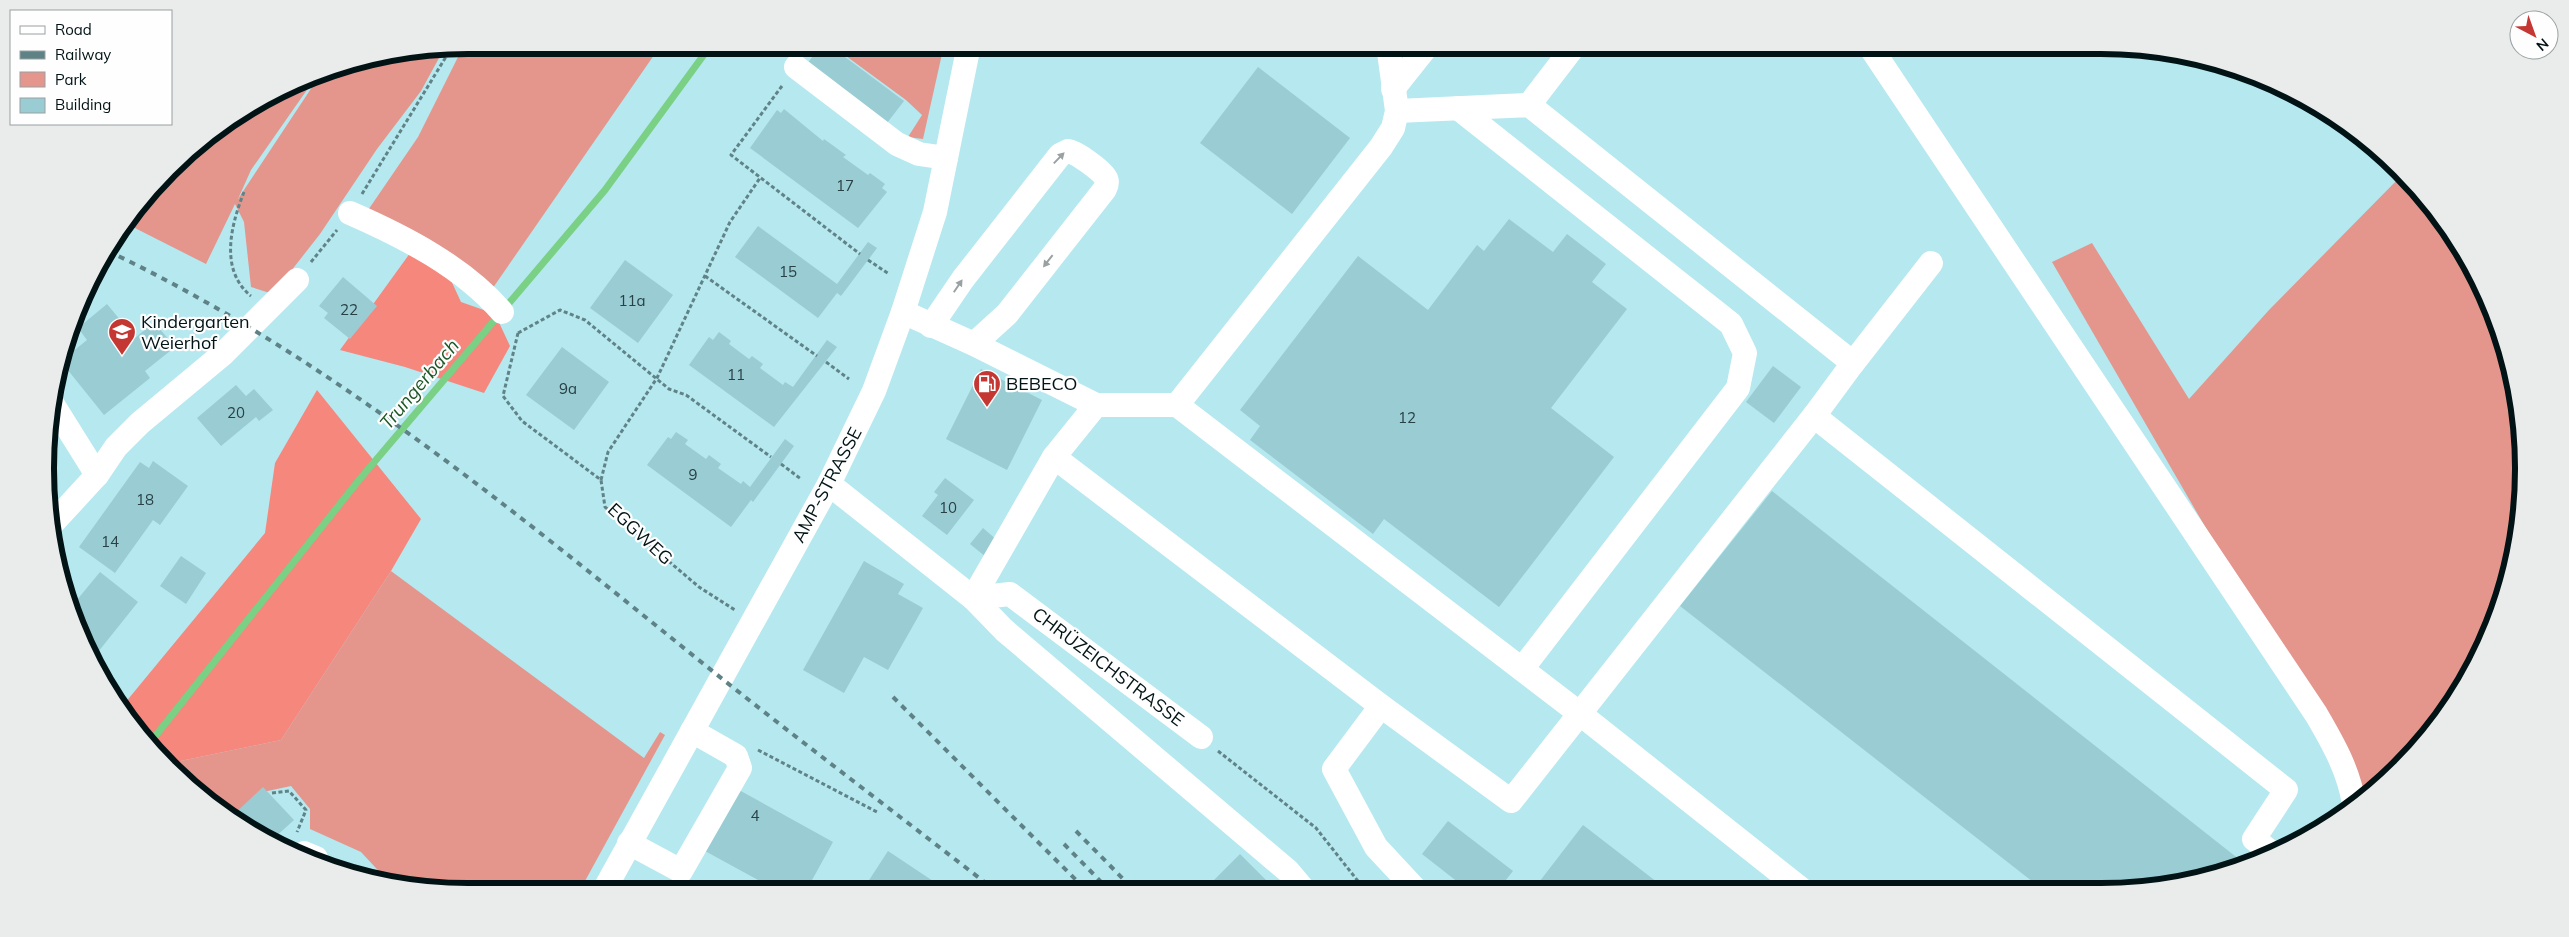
<svg xmlns="http://www.w3.org/2000/svg" width="2569" height="937" font-family="Mulish,sans-serif">
<rect width="100%" height="100%" fill="#b5e8ef"/>
<g fill="#e4968d">
<path d="M 464,45 L 661,45 L 488,295 L 364,216 L 418,137 Z"/>
<path d="M 831,45 L 944,45 L 923,139 L 908,137 L 922,115 L 906,100 Z"/>
<path d="M 445,47 L 421,91 L 377,149 L 320,234 L 273,294 L 251,287 L 244,222 L 235,204 L 206,264 L 125,223 L 133,210 L 189,150 L 307,77 L 318,74 L 251,170 L 238,199 L 322,72 L 386,53 Z"/>
<path d="M 2403,174 L 2419,189 L 2467,257 L 2501,332 L 2520,413 L 2523,496 L 2510,578 L 2467,680 L 2380,787 L 2362,798 L 2052,262 L 2092,243 L 2189,399 L 2269,310 Z"/>
<path d="M 391,571 L 644,758 L 660,732 L 665,735 L 579,892 L 469,892 L 388,881 L 361,852 L 310,829 L 310,809 L 291,786 L 263,792 L 231,819 L 166,764 L 281,740 Z"/>
</g>
<g fill="#f5877d">
<path d="M 413,249 L 442,261 L 461,302 L 495,314 L 510,346 L 484,393 L 405,367 L 340,350 Z"/>
<path d="M 317,390 L 421,519 L 391,571 L 281,740 L 166,764 L 120,709 L 265,533 L 275,463 Z"/>
</g>
<g fill="none" stroke-linecap="round" stroke-linejoin="round">
<path stroke="#7ad084" stroke-width="7" d="M 149,744 L 359,480 L 605,190 L 711,45"/>
</g>
<g fill="#9accd3">
<path d="M 821,45 L 829,45 L 904,101 L 887,123 L 807,64 Z"/>
<path d="M 1258,67 L 1350,138 L 1292,214 L 1200,143 Z"/>
<path d="M 784,109 L 823,141 L 824,139 L 846,155 L 843,157 L 868,175 L 870,173 L 885,184 L 882,188 L 887,192 L 858,228 L 750,148 L 777,110 L 781,113 Z"/>
<path d="M 1509,219 L 1553,252 L 1567,234 L 1606,264 L 1592,282 L 1627,309 L 1551,408 L 1614,457 L 1499,607 L 1384,519 L 1373,534 L 1250,440 L 1260,426 L 1240,410 L 1358,256 L 1428,310 L 1477,245 L 1484,251 Z"/>
<path d="M 758,226 L 837,284 L 868,242 L 877,248 L 841,296 L 837,293 L 818,318 L 735,257 Z"/>
<path d="M 625,260 L 673,295 L 638,343 L 590,308 Z"/>
<path d="M 343,277 L 377,306 L 350,339 L 324,318 L 328,313 L 319,306 Z"/>
<path d="M 107,304 L 135,338 L 154,322 L 175,347 L 145,371 L 150,378 L 104,415 L 63,364 L 66,357 L 87,340 L 78,328 Z"/>
<path d="M 719,332 L 731,341 L 729,344 L 749,359 L 752,356 L 763,364 L 760,368 L 783,385 L 785,382 L 793,387 L 827,340 L 837,347 L 774,427 L 689,365 L 709,337 L 713,340 Z"/>
<path d="M 562,347 L 609,382 L 574,430 L 526,395 Z"/>
<path d="M 1773,366 L 1801,387 L 1774,423 L 1746,402 Z"/>
<path d="M 981,369 L 1042,400 L 1007,470 L 946,439 Z"/>
<path d="M 236,385 L 246,396 L 254,389 L 273,410 L 259,421 L 256,417 L 221,446 L 197,418 Z"/>
<path d="M 676,432 L 688,440 L 685,444 L 706,459 L 709,455 L 721,464 L 718,468 L 741,484 L 743,481 L 750,487 L 785,439 L 794,446 L 753,502 L 751,500 L 731,527 L 647,465 L 668,437 L 671,439 Z"/>
<path d="M 153,461 L 188,486 L 160,525 L 153,520 L 115,573 L 79,547 L 140,462 L 149,468 Z"/>
<path d="M 945,478 L 974,500 L 947,535 L 922,516 L 938,495 L 934,492 Z"/>
<path d="M 46,482 L 56,490 L 47,500 L 46,496 Z"/>
<path d="M 1772,491 L 2240,860 L 2237,864 L 2156,888 L 2042,889 L 1680,606 Z"/>
<path d="M 983,528 L 998,541 L 986,557 L 970,544 Z"/>
<path d="M 181,556 L 206,573 L 186,604 L 160,586 Z"/>
<path d="M 864,561 L 904,584 L 898,594 L 923,608 L 888,670 L 864,657 L 844,693 L 803,670 Z"/>
<path d="M 100,572 L 138,602 L 98,652 L 90,646 L 72,606 Z"/>
<path d="M 263,787 L 294,820 L 273,839 L 230,818 Z"/>
<path d="M 739,790 L 833,842 L 806,891 L 778,891 L 705,851 Z"/>
<path d="M 1448,821 L 1513,871 L 1498,890 L 1468,890 L 1422,854 Z"/>
<path d="M 1583,825 L 1666,889 L 1533,890 Z"/>
<path d="M 888,851 L 948,891 L 862,891 Z"/>
<path d="M 1240,854 L 1276,890 L 1204,890 Z"/>
</g>
<g fill="none" stroke-linecap="round" stroke-linejoin="round">
<g stroke="#608388" stroke-width="3" stroke-dasharray="4 2.5" stroke-linecap="butt">
<path d="M 782,86 L 731,155 L 860,254"/>
<path d="M 244,192 C 231,225 219,270 251,296"/>
<path d="M 362,194 L 452,47"/>
<path d="M 868,260 L 889,274"/>
<path d="M 311,262 L 337,230"/>
<path d="M 705,276 L 817,356"/>
<path d="M 518,333 L 503,396 L 522,421 L 601,480 L 605,507 L 699,587 L 735,610"/>
<path d="M 518,333 L 560,310 L 585,320 L 669,389 L 686,395 L 771,457"/>
<path d="M 826,362 L 849,379"/>
<path d="M 781,464 L 801,479"/>
<path d="M 601,480 L 608,452 L 657,378 L 730,222 L 760,178"/>
<path d="M 758,750 L 877,812"/>
<path d="M 1218,751 L 1316,828 L 1365,890"/>
<path d="M 272,793 L 289,791 L 306,810 L 297,832"/>
</g>
<g stroke="#fff" stroke-width="24">
<path d="M 1869,45 L 2316,714 C 2333,743 2349,771 2354,804"/>
<path d="M 796,67 L 897,144 L 919,154 L 946,158"/>
<path d="M 1393,89 L 1428,45"/>
<path d="M 1529,105 L 1575,45"/>
<path d="M 1458,108 L 1731,324 L 1745,353 L 1738,388 L 1522,669"/>
<path d="M 350,213 C 405,237 463,267 502,312"/>
<path d="M 903,312 L 974,344 L 1096,405 L 1177,405 L 1579,713 L 1801,889"/>
<path d="M 931,326 L 963,279 L 1060,155 L 1068,151 C 1076,152 1101,170 1105,177 C 1108,181 1107,185 1105,189 L 1007,314 L 974,344"/>
<path d="M 1853,363 L 1931,263"/>
<path d="M 52,403 L 97,475"/>
<path d="M 1096,405 L 1054,457 L 1381,706 L 1511,801 L 1814,416 L 1853,363 L 1529,105 L 1397,111"/>
<path d="M 1177,405 L 1381,147 L 1393,128 L 1397,111 L 1388,45"/>
<path d="M 1814,416 L 2286,790 L 2254,839 L 2272,853"/>
<path d="M 1054,457 L 973,598 L 1004,630 L 1288,871 L 1304,890"/>
<path d="M 829,484 L 973,598 L 1010,594 L 1201,737"/>
<path d="M 51,525 L 97,475 L 116,447 L 140,423 L 223,354 L 297,280"/>
<path d="M 1381,706 L 1334,769 L 1376,847 L 1416,890"/>
<path d="M 629,843 L 681,871 L 740,768 L 736,756 L 692,731"/>
<path d="M 304,853 L 316,858"/>
<path d="M 603,892 L 829,484 L 874,391 L 903,312 L 935,212 L 969,45"/>
</g>
<g stroke="#5f8287" stroke-width="4" stroke-dasharray="6 6" stroke-linecap="butt">
<path d="M 108,251 C 324,354 510,508 695,657 C 794,737 896,813 996,891"/>
<path d="M 893,697 L 1087,891"/>
<path d="M 1076,831 L 1135,891"/>
<path d="M 1064,844 L 1110,891"/>
</g>
</g>
<defs><path id="oneway-solid" d="M-6-.8H1V-3.2L6.5 0L1 3.2V.8H-6Z" transform="scale(1.25)"/></defs>
<g fill="#9aa1a2">
<use href="#oneway-solid" transform="translate(1059 158) rotate(-46)"/>
<use href="#oneway-solid" transform="translate(1048 261) rotate(128)"/>
<use href="#oneway-solid" transform="translate(958 286) rotate(-56)"/>
</g>
<defs>
<symbol id="school-pin" viewBox="-11 -11 22 30"><path d="M0 17L-7.5 6A9.5 9.5 0 1 1 7.5 6Z" fill="#c53732" stroke="#fefefe"/><path d="M0-5L7-2L0 1L-7-2ZM-4 1L0 2.5L4 1V4Q0 6-4 4Z" fill="#fff"/></symbol>
<symbol id="fuel-pin" viewBox="-11 -11 22 30"><path d="M0 17L-7.5 6A9.5 9.5 0 1 1 7.5 6Z" fill="#c53732" stroke="#fefefe"/><path d="M-5.5-6h7V0h2V4h1.3V-2.5L3-4.5l.8-.8L6-3V5H2.5V1h-1V6h-7ZM-4.2-4.7v3.2H.2V-4.7Z" fill="#fff"/></symbol>
</defs>
<g fill-rule="evenodd">
<use href="#school-pin" x="106" y="316" width="32" height="43"/>
<use href="#fuel-pin" x="971" y="368" width="32" height="43"/>
</g>
<g text-anchor="middle" stroke-width="4.5" stroke-linejoin="round" paint-order="stroke">
<g font-size="15" fill="#284145">
<text x="845" y="191">17</text>
<text x="788" y="277">15</text>
<text x="632" y="306">11a</text>
<text x="349" y="315">22</text>
<text x="736" y="380">11</text>
<text x="568" y="394">9a</text>
<text x="236" y="418">20</text>
<text x="1407" y="423">12</text>
<text x="693" y="480">9</text>
<text x="145" y="505">18</text>
<text x="948" y="513">10</text>
<text x="110" y="547">14</text>
<text x="755" y="821">4</text>
</g>
<g font-size="18" fill="#021316" stroke="#fefefe" text-anchor="start">
<text x="141" y="328">Kindergarten<tspan x="141" dy="21">Weierhof</tspan></text>
<text x="1006" y="390">BEBECO</text>
</g>
<g font-size="18" fill="#021316" stroke="#fefefe">
<text transform="translate(827 485) rotate(-62)" y="6">AMP-STRASSE</text>
<text transform="translate(640 534) rotate(43)" y="6">EGGWEG</text>
<text transform="translate(1108 667) rotate(37)" y="6">CHRÜZEICHSTRASSE</text>
</g>
<g font-size="19" font-style="italic" fill="#1c5726" stroke="#fefefe">
<text transform="translate(419 384) rotate(-50)" y="7">Trungerbach</text>
</g>
</g>
<path d="M0 0H2569V937H0ZM468 54H2101A414 414 0 0 1 2515 468V469A414 414 0 0 1 2101 883H468A414 414 0 0 1 54 469V468A414 414 0 0 1 468 54Z" fill="#eaebeb" fill-rule="evenodd"/>
<path fill="none" stroke="#021316" stroke-width="6" d="M468 54H2101A414 414 0 0 1 2515 468V469A414 414 0 0 1 2101 883H468A414 414 0 0 1 54 469V468A414 414 0 0 1 468 54Z"/>
<rect x="10" y="10" width="162" height="115" fill="#fefefe" stroke="#99a0a1"/>
<rect x="20" y="26" width="25" height="8" fill="#ffffff" stroke="#99a0a1"/>
<text x="55" y="35" font-size="15" fill="#021316">Road</text>
<rect x="20" y="51" width="25" height="8" fill="#5f8287" stroke="#99a0a1"/>
<text x="55" y="60" font-size="15" fill="#021316">Railway</text>
<rect x="20" y="72" width="25" height="15" fill="#e4968d" stroke="#99a0a1"/>
<text x="55" y="85" font-size="15" fill="#021316">Park</text>
<rect x="20" y="98" width="25" height="15" fill="#9accd3" stroke="#99a0a1"/>
<text x="55" y="110" font-size="15" fill="#021316">Building</text>
<g transform="translate(2534 35) rotate(139)"><circle r="24" fill="#fefefe" stroke="#99a0a1"/>
<path d="M0-4L9 19L0 12L-9 19Z" fill="#c53732"/>
<text y="-8" font-size="14" font-weight="bold" text-anchor="middle" fill="#021316">N</text>
</g>
</svg>
